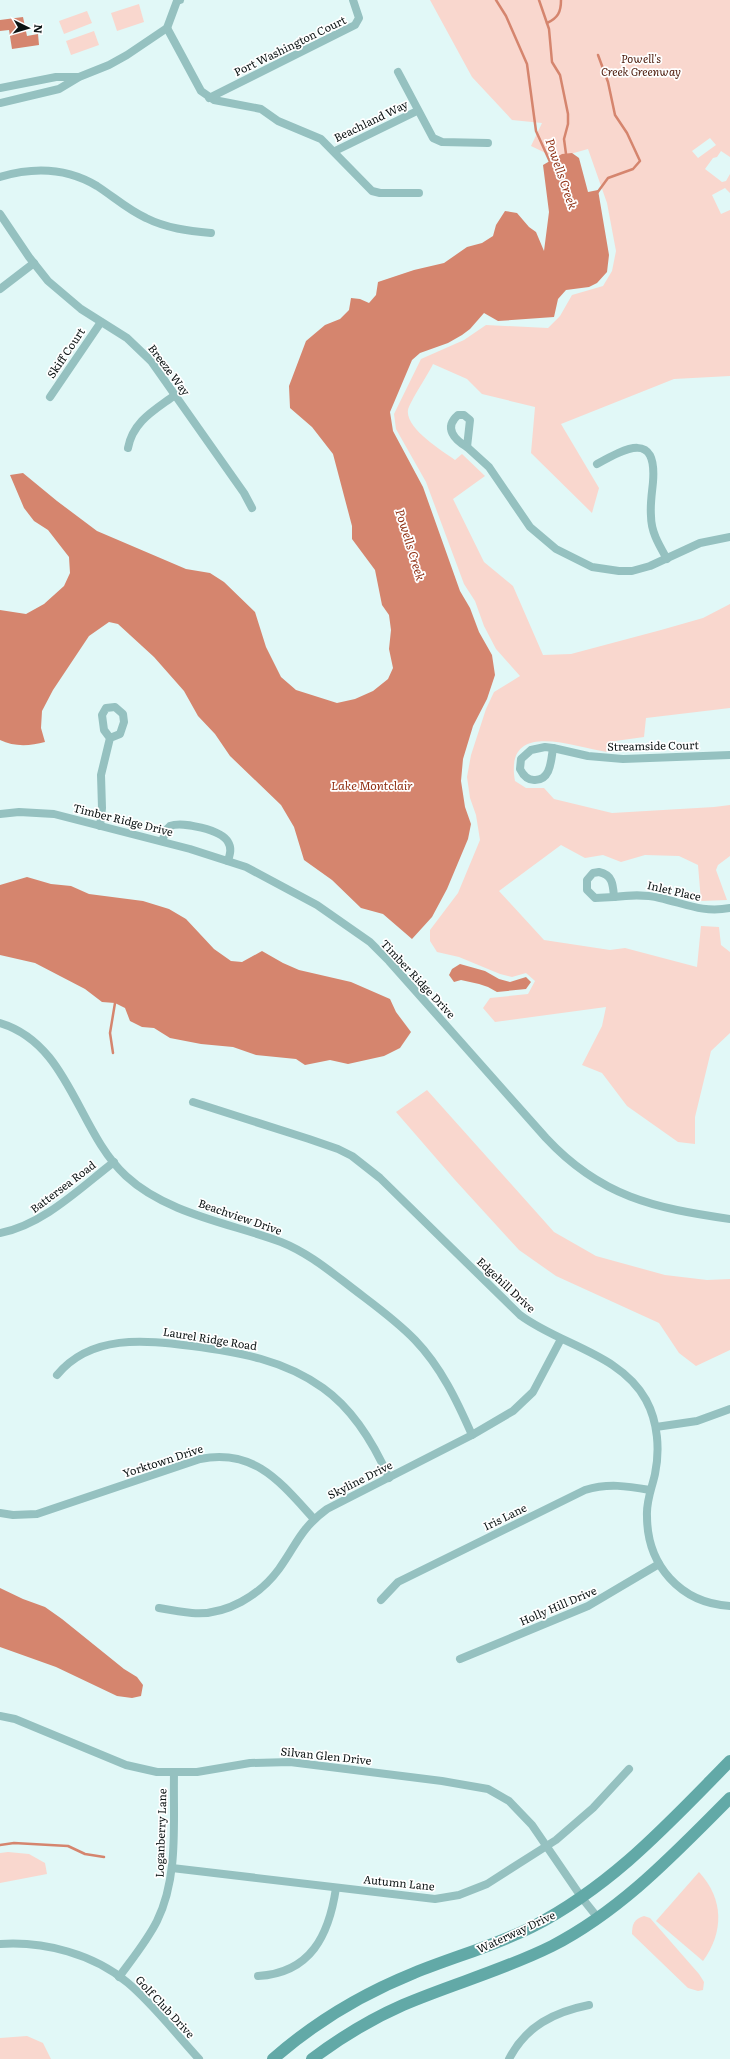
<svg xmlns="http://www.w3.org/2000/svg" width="730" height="2059" font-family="Literata,serif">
<rect width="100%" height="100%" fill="#e1f8f7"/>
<g fill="#f9d7ce" fill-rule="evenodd">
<path d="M 430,0 L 730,0 L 730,157 L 721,151 L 717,157 L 713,158 L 705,169 L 722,182 L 726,181 L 730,174 L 730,193 L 725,188 L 712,195 L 721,214 L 730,210 L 730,376 L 674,379 L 561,424 L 599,488 L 592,513 L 531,453 L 535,407 L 482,394 L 467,379 L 433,364 C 429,373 409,403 408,410 C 405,428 442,451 455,460 L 462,454 L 485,476 L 453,499 L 484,562 L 513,586 L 543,655 L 571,654 L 661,630 L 703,618 L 730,604 L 730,708 L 646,718 L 644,737 L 608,742 L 607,752 C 573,747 504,719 515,781 L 526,788 L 544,788 L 554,799 L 612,813 L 714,807 L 730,805 L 730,856 L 718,865 L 716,870 L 727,900 L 701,901 L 698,865 L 679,856 L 645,855 L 621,862 L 603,855 L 585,858 L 561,845 L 499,891 L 544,940 L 610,950 L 625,948 L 697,967 L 701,926 L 719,927 L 721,945 L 730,952 L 730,1033 L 711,1051 L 695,1117 L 695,1144 L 678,1142 L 627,1106 L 602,1073 L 582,1065 L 602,1026 L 606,1007 L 495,1022 L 483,1008 L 490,998 L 528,994 L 535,981 L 526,973 L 512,977 L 500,974 L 459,957 L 437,952 L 430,941 L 430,930 L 458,893 L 480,840 L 476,815 L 470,798 L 467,777 L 471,755 L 486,709 L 494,692 L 520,676 L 496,649 L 484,626 L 475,601 L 464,584 L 426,482 L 396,429 L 394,414 L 421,359 L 464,340 L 486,325 L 548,328 L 560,316 L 572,295 L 603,286 L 612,271 L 616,251 L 607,203 L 588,149 L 556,158 L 531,146 L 542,123 L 512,120 L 472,77 ZM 710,138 L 716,145 L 698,158 L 692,151 Z"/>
<path d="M 139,4 L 144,22 L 117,31 L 111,13 Z"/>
<path d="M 87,11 L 92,23 L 64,34 L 59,21 Z"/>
<path d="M 94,31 L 99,45 L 71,55 L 66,41 Z"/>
<path d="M 427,1090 L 554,1232 L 596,1256 L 665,1275 L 707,1280 L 730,1279 L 730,1350 L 696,1366 L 679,1353 L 659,1323 L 556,1276 L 519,1250 L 455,1180 L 396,1112 Z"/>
<path d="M 8,1852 L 29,1854 L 45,1863 L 47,1874 L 0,1883 L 0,1853 Z"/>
<path d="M 699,1872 C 724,1899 724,1932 703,1961 L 656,1921 Z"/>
<path d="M 644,1916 L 650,1918 L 699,1974 L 704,1982 L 703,1990 L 698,1991 L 688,1988 L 632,1934 C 632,1924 634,1919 644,1916 Z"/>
<path d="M 27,2036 L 43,2043 L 51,2059 L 0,2059 L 0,2038 Z"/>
</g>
<g fill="#d5856e">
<path d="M 23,17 L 27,36 L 38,34 L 39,45 L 12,49 L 9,30 L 0,31 L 0,20 Z"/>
<path d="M 572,153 L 579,158 L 588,192 L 598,190 L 609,255 L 607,272 L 597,283 L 589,287 L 566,290 L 558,299 L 554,317 L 498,321 L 484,313 L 470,329 L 462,335 L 448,343 L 420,353 L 412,360 L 390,412 L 393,431 L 423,487 L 460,591 L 470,608 L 479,632 L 492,655 L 495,675 L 487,699 L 473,726 L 463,759 L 461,781 L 465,807 L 471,824 L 468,839 L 447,889 L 432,917 L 412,939 L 383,914 L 361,908 L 332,880 L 304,860 L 294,827 L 281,805 L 230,756 L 215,734 L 198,716 L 184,691 L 154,657 L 118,624 L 109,622 L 89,636 L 53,690 L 42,711 L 41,728 L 45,742 C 30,746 14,747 0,740 L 0,610 L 26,614 L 44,604 L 64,586 L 70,573 L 69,557 L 48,530 L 34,521 L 24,508 L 10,475 L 23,473 L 57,501 L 97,531 L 186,569 L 210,573 L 224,582 L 255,612 L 266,647 L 281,677 L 296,690 L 337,703 L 355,699 L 373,691 L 388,679 L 393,668 L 389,649 L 391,630 L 389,615 L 382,605 L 375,570 L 352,539 L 352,526 L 333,454 L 312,427 L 290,408 L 289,386 L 306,341 L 325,325 L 340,319 L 349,310 L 351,298 L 360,299 L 369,303 L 376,295 L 378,282 L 414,270 L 444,263 L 467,247 L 482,243 L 493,236 L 496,225 L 505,211 L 517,213 L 529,227 L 536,232 L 544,251 L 549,212 L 543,165 L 562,154 Z"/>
<path d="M 27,877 L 51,884 L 71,886 L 89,894 L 143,901 L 169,909 L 186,919 L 214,949 L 231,961 L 242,962 L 262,951 L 283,963 L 299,970 L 351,982 L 390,999 L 396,1012 L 411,1032 L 400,1048 L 384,1056 L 348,1064 L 330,1060 L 305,1065 L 296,1059 L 256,1055 L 233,1047 L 201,1044 L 170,1038 L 154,1028 L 142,1027 L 130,1021 L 125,1008 L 115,1003 L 102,1002 L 85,989 L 35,963 L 0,955 L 0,885 Z"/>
<path d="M 460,964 L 485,971 L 499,979 L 510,982 L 526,977 L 531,982 L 526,989 L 497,992 L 488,987 L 479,984 L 461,980 L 454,982 L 449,975 L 452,969 Z"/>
<path d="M 0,1588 L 23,1599 L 45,1607 L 62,1619 L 124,1669 L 137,1677 L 143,1685 L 141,1696 L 132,1698 L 117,1696 L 56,1667 L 0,1647 Z"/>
</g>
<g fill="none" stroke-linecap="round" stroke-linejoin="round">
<g stroke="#d5856e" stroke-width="2.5">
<path d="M 496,0 L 506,16 L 527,64 L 536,131 L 551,164"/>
<path d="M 539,0 L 549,29 L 552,62 L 560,75 L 568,114 L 568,124 L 564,139 L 566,154"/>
<path d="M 547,23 C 558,18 561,12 561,0"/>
<path d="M 597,193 L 608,178 L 633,169 L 640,161 L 627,133 L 615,115 L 608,82 L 598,55"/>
<path d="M 113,1053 L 110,1033 L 115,1003"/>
<path d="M 0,1845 L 14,1843 L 68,1846 L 85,1854 L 104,1857"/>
</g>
<g stroke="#95c1c0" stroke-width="8">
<path d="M 167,28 L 201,91 L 214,100 L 261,109 L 278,121 L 321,139 L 372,191 L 380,193 L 419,193"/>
<path d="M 398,72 L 433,138 L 442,142 L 488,143"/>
<path d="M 0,88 L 56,77 L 78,77"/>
<path d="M 209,98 L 355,25 L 359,18 L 353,0"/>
<path d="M 0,103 L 59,89 L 79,77 L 109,65 L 127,55 L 167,28 L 177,1 L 180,0"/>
<path d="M 335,151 L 417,111"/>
<path d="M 0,177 C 33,167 67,168 97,186 C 114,197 128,210 146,218 C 166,228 188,231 211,233"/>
<path d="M 0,214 L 29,257 L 48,281 L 81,309 L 127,338 L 151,361 L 244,493 L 252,508"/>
<path d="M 0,289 L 34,263"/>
<path d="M 50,397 L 101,322"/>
<path d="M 458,415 L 464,415 L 470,420 L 467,447 C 455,440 443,428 458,415 Z"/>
<path d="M 467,447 L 489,467 L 530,527 L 556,549 L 592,567 L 619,571 L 632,571 L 650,566 L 700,543 L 730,537"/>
<path d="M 128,448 C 133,421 155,410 175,395"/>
<path d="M 597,464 C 626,448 657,431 653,482 C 652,493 650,504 651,516 C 651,532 659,545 667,559"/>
<path d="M 545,747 L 553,748 C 551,760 551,781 534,780 C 527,780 523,775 520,769 L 521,759 L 531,750 Z"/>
<path d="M 553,748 L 588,756 L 623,759 L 730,755"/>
<path d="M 0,814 L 19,812 L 54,814 L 190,849 L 246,867 L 317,905 L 370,942 L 389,961 L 546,1138 C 601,1197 654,1208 730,1219"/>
<path d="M 100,826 L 102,808 L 101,775 L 110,738 L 104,730 L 102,715 L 106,708 L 115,707 L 123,714 L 124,722 L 120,734 L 110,738"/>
<path d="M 162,841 L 167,829 L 170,826 C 182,821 222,830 228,842 C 232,848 230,854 228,861"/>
<path d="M 599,872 C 613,875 613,885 614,897 L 595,898 L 587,890 L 587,880 L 593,873 Z"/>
<path d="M 614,897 C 630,895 644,894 660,898 C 686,904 703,913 730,908"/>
<path d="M 0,1023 C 70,1044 77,1131 126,1176 C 167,1214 230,1223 281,1242 C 306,1252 326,1268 347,1284 C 370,1302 395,1319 415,1340 C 441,1367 457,1401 472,1435"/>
<path d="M 193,1102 L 309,1139 L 338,1149 L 352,1156 L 380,1178 L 520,1315 C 560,1345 621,1354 646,1400 C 658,1422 660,1450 655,1474 C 652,1488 646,1501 647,1516 C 647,1565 680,1603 730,1606"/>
<path d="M 0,1233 C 43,1225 80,1188 114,1162"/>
<path d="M 57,1375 C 91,1334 144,1340 192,1346 C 239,1352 284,1360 323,1388 C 354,1410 374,1444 389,1478"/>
<path d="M 656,1427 L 697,1421 L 730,1409"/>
<path d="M 0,1513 L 13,1515 L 37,1514 L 200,1459 C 255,1448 281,1483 314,1519"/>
<path d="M 381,1600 L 398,1582 L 585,1490 C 608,1483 627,1486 650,1490"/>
<path d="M 159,1608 C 170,1610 181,1612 192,1613 C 226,1616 260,1595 279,1569 C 297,1544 300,1529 327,1509 L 472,1435 L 513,1411 L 533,1392 L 561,1339"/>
<path d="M 460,1659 L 588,1606 L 659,1564"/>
<path d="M 0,1716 L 15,1719 L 126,1765 L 157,1772 L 197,1772 L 250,1763 L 290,1762 L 442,1781 L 488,1789 L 509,1801 L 532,1825 L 582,1898 L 598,1918"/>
<path d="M 172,1868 L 435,1899 L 459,1895 L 487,1884 L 556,1840 L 593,1808 L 629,1769"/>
<path d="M 0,1944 C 44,1941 94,1954 128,1983 C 154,2005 176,2034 199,2059"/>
<path d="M 258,1976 C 311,1973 329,1935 336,1888"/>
<path d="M 119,1977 C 132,1959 147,1941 157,1921 C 179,1876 173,1822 174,1773"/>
<path d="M 509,2059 C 526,2026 554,2012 589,2005"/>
</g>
<g stroke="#62a9a7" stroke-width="12">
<path d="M 273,2059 C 315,2022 362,1994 414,1973 C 453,1957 494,1946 532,1927 C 613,1885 667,1825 730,1761"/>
<path d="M 312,2059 C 340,2038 371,2019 403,2005 C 452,1984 504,1970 552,1946 C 622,1910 675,1853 730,1798"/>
</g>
</g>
<g text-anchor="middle" stroke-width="3.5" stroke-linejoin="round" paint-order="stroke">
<g font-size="11" fill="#0b1313" stroke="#fff">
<text transform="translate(290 46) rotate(-26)" y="4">Port Washington Court</text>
<text transform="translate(371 121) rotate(-26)" y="4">Beachland Way</text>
<text transform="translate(66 353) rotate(-56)" y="4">Skiff Court</text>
<text transform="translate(169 370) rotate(53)" y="4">Breeze Way</text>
<text transform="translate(653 746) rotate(-1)" y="4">Streamside Court</text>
<text transform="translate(123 820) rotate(14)" y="4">Timber Ridge Drive</text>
<text transform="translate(674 891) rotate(13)" y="4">Inlet Place</text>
<text transform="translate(418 979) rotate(47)" y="4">Timber Ridge Drive</text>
<text transform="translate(63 1187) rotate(-37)" y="4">Battersea Road</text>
<text transform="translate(240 1217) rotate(19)" y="4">Beachview Drive</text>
<text transform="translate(506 1285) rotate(43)" y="4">Edgehill Drive</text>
<text transform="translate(210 1339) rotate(9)" y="4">Laurel Ridge Road</text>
<text transform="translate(163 1461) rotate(-18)" y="4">Yorktown Drive</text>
<text transform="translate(360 1480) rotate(-27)" y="4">Skyline Drive</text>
<text transform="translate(505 1517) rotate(-26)" y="4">Iris Lane</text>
<text transform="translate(558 1606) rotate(-23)" y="4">Holly Hill Drive</text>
<text transform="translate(326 1756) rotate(6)" y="4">Silvan Glen Drive</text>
<text transform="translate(161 1833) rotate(-88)" y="4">Loganberry Lane</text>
<text transform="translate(399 1883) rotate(6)" y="4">Autumn Lane</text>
<text transform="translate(516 1932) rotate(-25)" y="4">Waterway Drive</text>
<text transform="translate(165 2007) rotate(47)" y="4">Golf Club Drive</text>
</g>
<g font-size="11" font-style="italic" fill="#491708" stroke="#fff">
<text x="641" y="63">Powell's<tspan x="641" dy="13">Creek Greenway</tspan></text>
</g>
<g font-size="12" font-style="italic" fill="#903114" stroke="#fff">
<text transform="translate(561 174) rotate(71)" y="4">Powells Creek</text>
<text transform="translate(410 545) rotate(73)" y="4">Powells Creek</text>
<text x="372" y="790">Lake Montclair</text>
</g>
</g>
<g transform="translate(28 28) rotate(95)" stroke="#ffffff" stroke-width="3" paint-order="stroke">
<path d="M0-3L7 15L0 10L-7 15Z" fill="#0b1313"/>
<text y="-6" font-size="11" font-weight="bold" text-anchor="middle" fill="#0b1313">N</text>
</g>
</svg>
